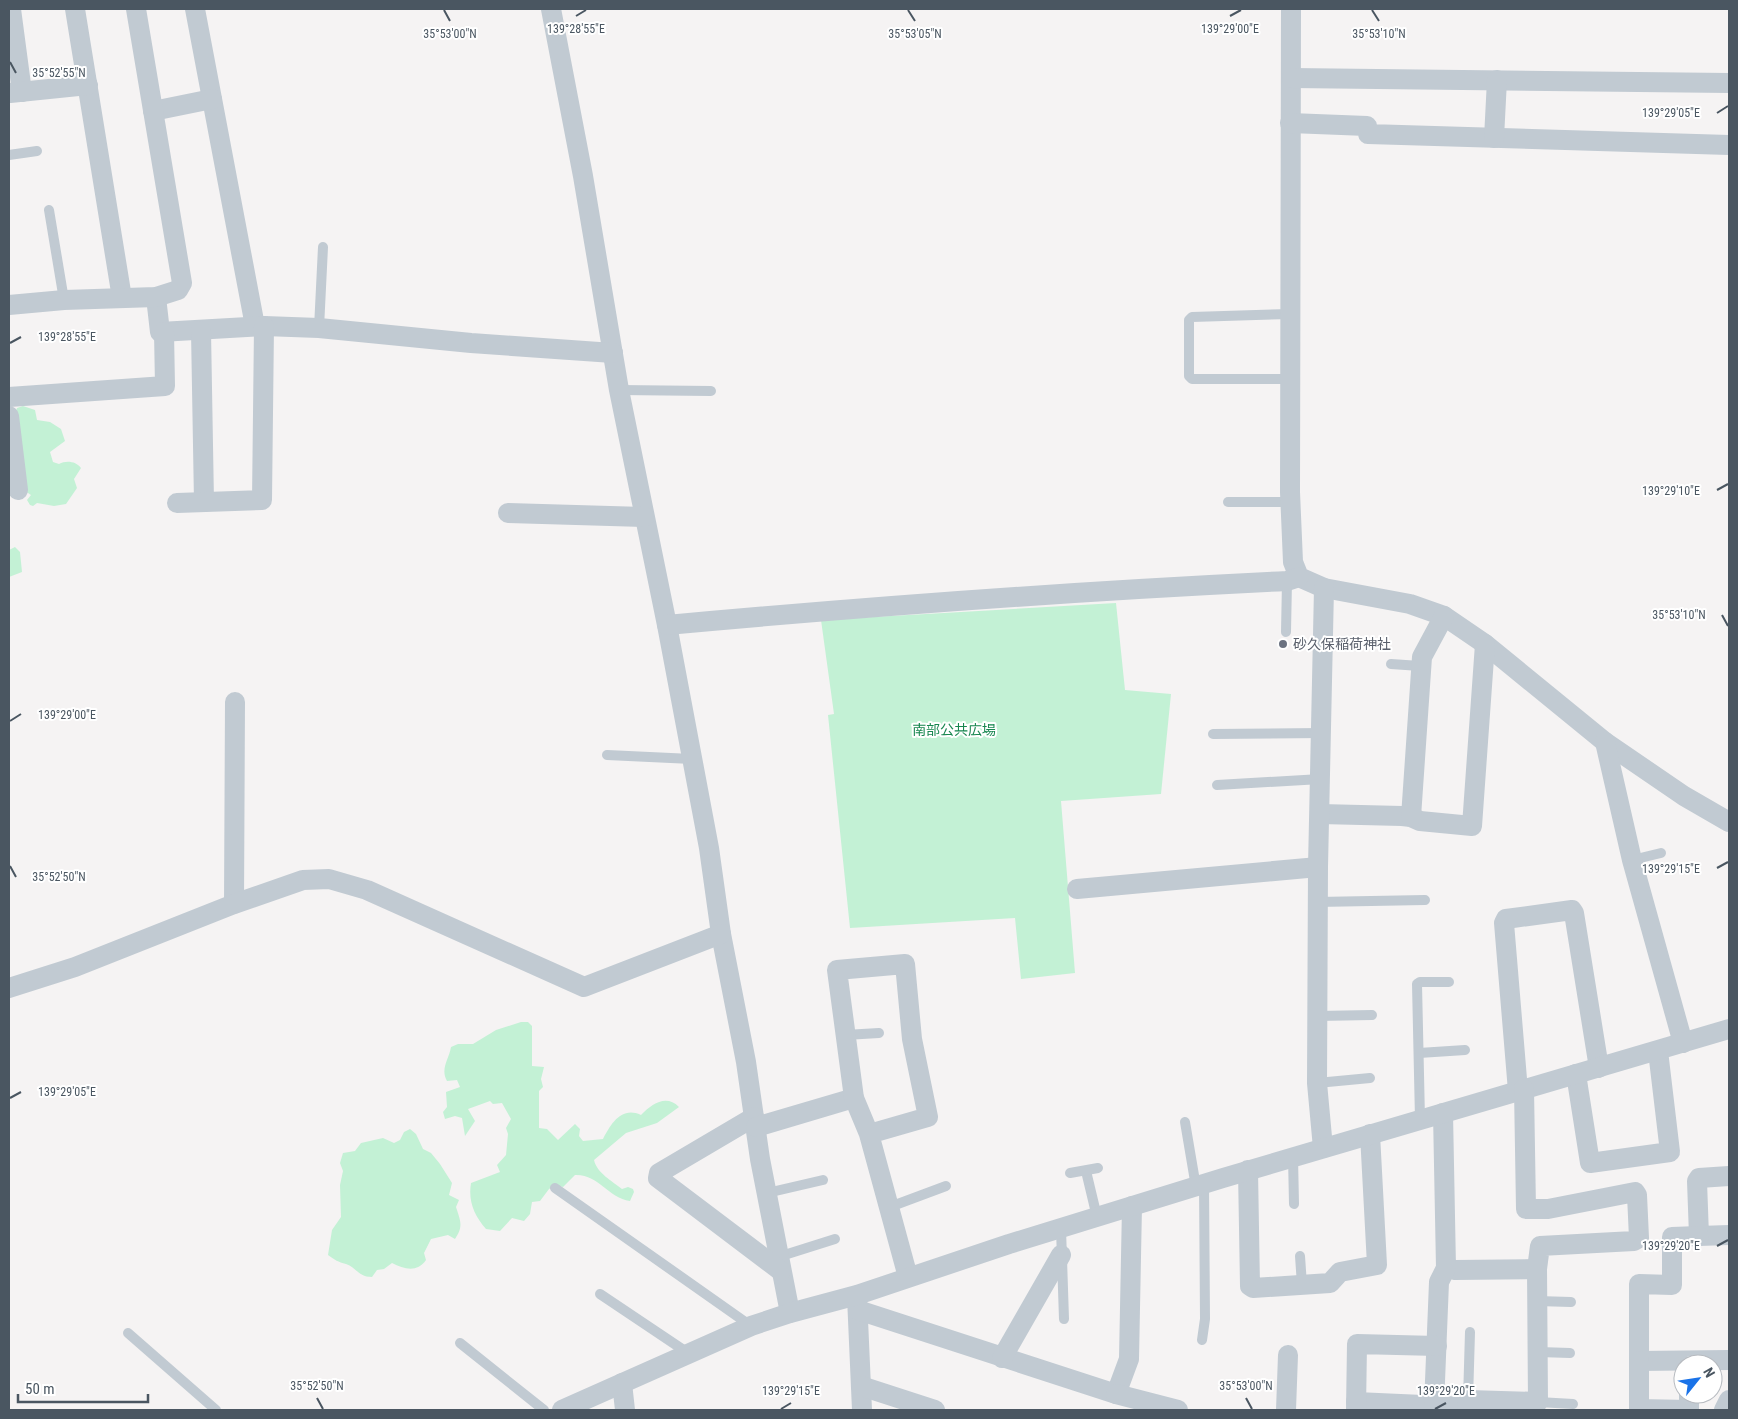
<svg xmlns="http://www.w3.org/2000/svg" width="1738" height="1419" font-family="'Roboto Condensed','Noto Sans JP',sans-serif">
<rect width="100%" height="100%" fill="#f5f3f3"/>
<g fill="#c3f1d5">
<path d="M 23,406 L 35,410 L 37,420 L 50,422 L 61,429 L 65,441 L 50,452 L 53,462 L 59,464 C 66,460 76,461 81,468 L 74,479 L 77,488 L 66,504 L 54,506 L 37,503 L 33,506 L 30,505 L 27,500 L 31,495 L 25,491 L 14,416 L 17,408 Z"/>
<path d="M 15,547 L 20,552 L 22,572 L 9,577 L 9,550 Z"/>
<path d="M 1116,603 L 1125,690 L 1171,694 L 1161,794 L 1061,801 L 1075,973 L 1021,979 L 1015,918 L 850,928 L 828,715 L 834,714 L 821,620 Z"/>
<path d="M 521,1022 L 528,1022 L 532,1026 L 532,1066 L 544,1067 L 541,1079 L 543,1087 L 539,1091 L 539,1128 L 547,1129 L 558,1140 L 575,1124 L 580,1129 L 579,1136 L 583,1141 L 603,1139 C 611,1124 621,1106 641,1115 C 652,1104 666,1094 679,1107 L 657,1123 L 626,1133 L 594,1160 C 597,1173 612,1181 622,1189 L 628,1187 L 633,1189 L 634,1192 L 630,1201 C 608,1198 599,1174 575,1175 L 563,1187 L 556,1185 L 549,1189 L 540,1201 L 532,1202 L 530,1214 L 524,1221 L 512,1218 L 500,1231 L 486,1229 C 474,1215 468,1201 471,1183 L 500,1172 L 497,1165 L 506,1155 L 508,1134 L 506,1128 L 511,1119 L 502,1103 L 493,1104 L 490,1101 L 468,1109 L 475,1121 L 465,1136 L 462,1118 L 455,1116 L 445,1119 L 443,1112 L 447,1107 L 446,1092 L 460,1087 L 457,1080 L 447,1081 C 440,1069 449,1059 451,1047 L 458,1044 L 473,1044 L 496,1030 Z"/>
<path d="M 410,1129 L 416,1134 L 423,1149 L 431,1153 L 440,1164 L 452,1183 L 449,1195 L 459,1200 L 456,1207 C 460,1220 464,1226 455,1239 L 448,1235 L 431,1239 L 424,1253 L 426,1260 C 417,1273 404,1269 392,1263 L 384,1269 L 377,1270 L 372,1277 C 358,1277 356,1267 346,1264 C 338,1262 335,1260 328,1255 L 332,1230 L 341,1217 L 340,1185 L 343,1171 L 340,1163 L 343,1153 L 355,1151 L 361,1143 L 383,1138 L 394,1143 L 400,1140 L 404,1132 Z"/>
</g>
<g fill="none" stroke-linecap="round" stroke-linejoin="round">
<g stroke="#c1cad2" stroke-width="10">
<path d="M 9,155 L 37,151"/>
<path d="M 49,210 L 64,300"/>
<path d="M 319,328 L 323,247"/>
<path d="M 1289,379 L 1192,379 L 1189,376 L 1189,320 L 1192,317 L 1290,314"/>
<path d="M 619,390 L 711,391"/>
<path d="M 1228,502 L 1291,502"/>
<path d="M 1286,632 L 1287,581"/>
<path d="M 1391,664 L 1420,666"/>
<path d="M 1213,734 L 1322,733"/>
<path d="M 607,755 L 692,759"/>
<path d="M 1217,785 L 1321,779"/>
<path d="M 1632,860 L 1661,853"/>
<path d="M 1317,902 L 1425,900"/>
<path d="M 1318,1016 L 1372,1015"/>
<path d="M 845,1035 L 879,1033"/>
<path d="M 1419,1053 L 1465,1050"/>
<path d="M 1317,1083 L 1370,1078"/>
<path d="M 1420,1119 L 1417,984 L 1420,982 L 1449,982"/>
<path d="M 1185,1122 L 1196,1187"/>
<path d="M 1293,1157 L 1294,1204"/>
<path d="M 1086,1171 L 1097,1217"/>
<path d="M 1070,1173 L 1098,1168"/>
<path d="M 555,1188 L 751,1326"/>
<path d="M 767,1193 L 823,1180"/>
<path d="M 887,1208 L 946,1186"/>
<path d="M 1061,1229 L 1064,1319"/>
<path d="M 1300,1256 L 1302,1285"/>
<path d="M 778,1257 L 835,1239"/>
<path d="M 600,1294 L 688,1353"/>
<path d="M 1537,1301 L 1571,1302"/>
<path d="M 128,1333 L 216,1410"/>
<path d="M 1202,1340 L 1205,1319 L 1204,1184"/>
<path d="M 460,1343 L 544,1410"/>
<path d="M 1539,1352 L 1570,1353"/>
<path d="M 1468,1400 L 1470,1332"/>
<path d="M 1538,1402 L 1573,1404"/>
</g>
<g stroke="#c1cad2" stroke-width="20">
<path d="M 11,9 L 22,92"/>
<path d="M 75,9 L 122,298"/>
<path d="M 195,9 L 255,326"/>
<path d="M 551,9 L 583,176 L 619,390 L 667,625 L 709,848 L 721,934 L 746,1062 L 760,1159 L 790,1313"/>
<path d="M 1291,9 L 1290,492 L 1293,562 L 1299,577 L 1324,588 L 1410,604 L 1444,616 L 1485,644 L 1605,742 L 1684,796 L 1729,822"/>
<path d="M 1292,78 L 1729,83"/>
<path d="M 10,93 L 88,85"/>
<path d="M 153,111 L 212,99"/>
<path d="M 1290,123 L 1367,126 L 1368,134 L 1729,145"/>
<path d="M 1494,138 L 1497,80"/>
<path d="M 156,297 L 160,332 L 264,326 L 319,328 L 471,343 L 613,353"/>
<path d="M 9,305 L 64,300 L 156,297 L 178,290 L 182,283 L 136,9"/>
<path d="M 201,331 L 204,502"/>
<path d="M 9,397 L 165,386 L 164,332"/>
<path d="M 9,416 L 18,490"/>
<path d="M 177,503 L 262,500 L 264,326"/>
<path d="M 508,513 L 644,517"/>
<path d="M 667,625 C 874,606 1080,591 1287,581 L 1299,577"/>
<path d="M 1605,742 L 1632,860 L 1683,1043"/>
<path d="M 1320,814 L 1402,816 L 1411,817 L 1420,821 L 1472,826 L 1485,644"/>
<path d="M 1411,817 L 1422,657 L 1444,616"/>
<path d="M 1077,889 L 1318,867"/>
<path d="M 234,904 L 235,702"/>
<path d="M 9,988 L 75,967 L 234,904 L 303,880 L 329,879 L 367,890 L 584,987 L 721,934"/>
<path d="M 1576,1074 L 1590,1163 L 1670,1152 L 1658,1051"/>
<path d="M 1518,1091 L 1504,923 L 1506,919 L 1572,910 L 1574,913 L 1599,1068"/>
<path d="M 754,1117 L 659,1173 L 658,1178 L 781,1271"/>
<path d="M 756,1127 L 854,1098"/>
<path d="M 869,1134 L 928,1117 L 912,1039 L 905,964 L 837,970 L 854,1098 L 869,1134 L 908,1277"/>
<path d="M 1323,1148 L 1317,1083 L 1318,867 L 1324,588"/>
<path d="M 1248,1170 L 1250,1286 L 1253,1288 L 1330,1283 L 1340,1272 L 1377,1265 L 1370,1134"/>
<path d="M 1729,1176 L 1699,1178 L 1697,1181 L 1699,1236 L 1729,1235"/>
<path d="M 1699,1236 L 1672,1237 L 1672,1285 L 1639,1284 L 1639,1361 L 1729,1360"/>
<path d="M 1446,1268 L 1455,1270 L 1537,1269"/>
<path d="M 857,1297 L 862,1410"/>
<path d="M 858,1310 L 1116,1394 L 1129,1359 L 1132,1206"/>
<path d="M 1002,1358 L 1061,1255"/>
<path d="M 1639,1361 L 1639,1409 L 1689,1410 L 1689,1394"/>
<path d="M 622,1383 L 625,1410"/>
<path d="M 861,1386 L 935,1410"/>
<path d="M 1116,1394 L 1178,1410"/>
<path d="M 1356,1402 L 1467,1407"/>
<path d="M 1434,1406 L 1439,1282 L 1446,1268 L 1443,1113"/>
<path d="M 562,1410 L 751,1326 L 790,1313 L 857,1295 L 1009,1244 L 1223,1178 L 1729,1029"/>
<path d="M 1286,1410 L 1288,1355"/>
<path d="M 1356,1410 L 1357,1344 L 1437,1346"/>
<path d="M 1467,1410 L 1468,1400 L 1538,1402 L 1537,1269 L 1540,1246 L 1634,1241 L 1639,1238 L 1637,1195 L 1635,1192 L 1548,1209 L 1526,1209 L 1524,1089"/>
<path d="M 1724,1410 L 1729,1400"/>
</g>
</g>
<path fill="none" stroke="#4a5661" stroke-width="2" d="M 444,10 L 450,21M 908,10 L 915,21M 1372,10 L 1379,21M 576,16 L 586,10M 1230,16 L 1241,10M 10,62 L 16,73M 1717,113 L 1728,106M 10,343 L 21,337M 1717,490 L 1728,484M 1722,615 L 1728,626M 10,721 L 21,714M 10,866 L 16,877M 1717,868 L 1728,862M 10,1098 L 21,1092M 1717,1246 L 1728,1240M 317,1398 L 323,1409M 1246,1398 L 1252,1409M 781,1409 L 791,1403M 1435,1409 L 1446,1403"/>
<circle fill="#6b7280" stroke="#fff" stroke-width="2" cx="1283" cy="644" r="5"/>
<g text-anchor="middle" stroke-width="4" stroke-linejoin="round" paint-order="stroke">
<g font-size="14" fill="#5b616d" stroke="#fff" text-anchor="start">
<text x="1293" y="649">砂久保稲荷神社</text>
</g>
<g font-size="14" fill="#17864f" stroke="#fff">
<text x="954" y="735">南部公共広場</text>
</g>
</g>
<g font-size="12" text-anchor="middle" fill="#4a5661" stroke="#fff" stroke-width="4" stroke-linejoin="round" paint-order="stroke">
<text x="576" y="33">139°28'55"E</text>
<text x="1230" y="33">139°29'00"E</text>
<text x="450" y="38">35°53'00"N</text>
<text x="915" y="38">35°53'05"N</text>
<text x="1379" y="38">35°53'10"N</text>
<text x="59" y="77">35°52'55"N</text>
<text x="1671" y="117">139°29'05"E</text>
<text x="67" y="341">139°28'55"E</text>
<text x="1671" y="495">139°29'10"E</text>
<text x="1679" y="619">35°53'10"N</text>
<text x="67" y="719">139°29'00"E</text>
<text x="1671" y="873">139°29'15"E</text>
<text x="59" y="881">35°52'50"N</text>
<text x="67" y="1096">139°29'05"E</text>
<text x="1671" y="1250">139°29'20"E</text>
<text x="317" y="1390">35°52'50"N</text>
<text x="1246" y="1390">35°53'00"N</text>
<text x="791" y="1395">139°29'15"E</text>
<text x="1446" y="1395">139°29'20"E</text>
</g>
<rect width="1738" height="1419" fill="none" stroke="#4a5661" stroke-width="20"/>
<g transform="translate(1698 1379) rotate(60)"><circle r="24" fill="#ffffff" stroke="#b7bbc0"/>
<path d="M0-4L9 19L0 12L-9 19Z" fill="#1a73e8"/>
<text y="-8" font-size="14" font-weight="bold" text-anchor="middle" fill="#4a5661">N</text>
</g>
<path d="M18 1394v8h130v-8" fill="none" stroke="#4a5661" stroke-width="2.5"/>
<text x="25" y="1394" font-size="15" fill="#4a5661" stroke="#ffffff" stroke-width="4" paint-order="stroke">50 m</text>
</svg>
